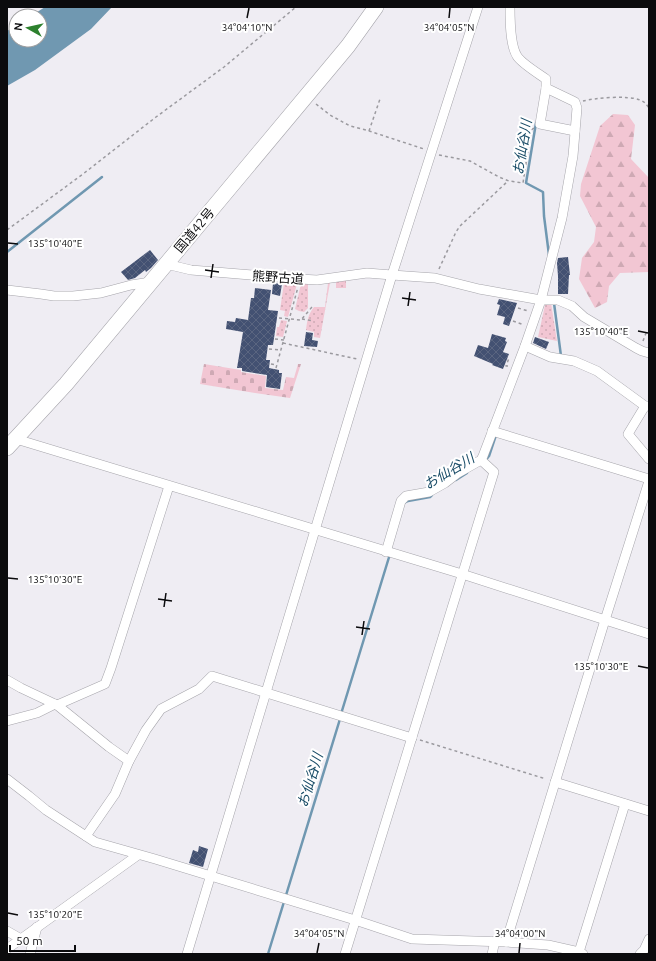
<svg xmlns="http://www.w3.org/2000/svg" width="656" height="961" font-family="Ubuntu,'Noto Sans JP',sans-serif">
<defs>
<pattern id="grass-dots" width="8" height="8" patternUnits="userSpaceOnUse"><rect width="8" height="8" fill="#f2c6d3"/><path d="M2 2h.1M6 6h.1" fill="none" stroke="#cea9b4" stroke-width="1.8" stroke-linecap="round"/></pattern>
<pattern id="forest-firs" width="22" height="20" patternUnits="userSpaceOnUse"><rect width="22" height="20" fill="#f2c6d3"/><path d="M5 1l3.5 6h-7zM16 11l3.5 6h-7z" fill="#cea9b4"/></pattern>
<pattern id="cemetery-stones" width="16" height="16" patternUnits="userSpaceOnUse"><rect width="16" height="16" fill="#f2c6d3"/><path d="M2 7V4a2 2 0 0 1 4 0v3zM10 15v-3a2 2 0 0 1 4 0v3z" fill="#cea9b4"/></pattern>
<pattern id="building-cross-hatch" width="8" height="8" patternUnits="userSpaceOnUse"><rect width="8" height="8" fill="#435172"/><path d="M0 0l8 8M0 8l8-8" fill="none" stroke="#5a6580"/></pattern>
</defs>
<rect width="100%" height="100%" fill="#efedf3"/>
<g fill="url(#grass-dots)">
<path d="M 336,279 L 346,280 L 346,288 L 336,288 Z"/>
<path d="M 284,283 L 297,284 L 288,317 L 284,316 L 285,311 L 280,310 Z"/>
<path d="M 328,283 L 330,283 L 320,338 L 314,337 L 314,332 L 306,330 C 307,322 308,314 314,307 L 325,307 Z"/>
<path d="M 301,284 L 308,284 L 308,308 L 304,312 L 299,311 L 295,309 Z"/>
<path d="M 551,303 L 557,341 L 538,337 L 545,305 Z"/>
<path d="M 281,320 L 287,321 L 283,337 L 276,336 L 277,327 L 279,327 Z"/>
</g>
<path fill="url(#forest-firs)" d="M 613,114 L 628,115 L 635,125 L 631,159 L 649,178 L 649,272 L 620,273 L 609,286 L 607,302 L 595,308 L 579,279 L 582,258 L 594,242 L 596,227 L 580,196 L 581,184 L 600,126 Z"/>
<path fill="url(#cemetery-stones)" d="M 204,364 L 241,370 L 241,372 L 266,376 L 265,388 L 283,390 L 286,377 L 294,378 L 298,364 L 301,364 L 290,398 L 255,393 L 200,384 Z"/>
<path fill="#7098b1" d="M 45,7 L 112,7 L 91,29 L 35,70 L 7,86 L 7,31 L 16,25 L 16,40 L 40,40 L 40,16 L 31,16 Z"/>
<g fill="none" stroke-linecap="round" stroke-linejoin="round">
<g stroke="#7098b1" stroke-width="2.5">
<path d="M 536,123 L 526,183 L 543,192 L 544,216 L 549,255"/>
<path d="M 7,252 L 102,177"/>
<path d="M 554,303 L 561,356"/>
<path d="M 485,461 L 489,456 L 496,435"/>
<path d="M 456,480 L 467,473"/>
<path d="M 404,503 L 408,501 L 430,497 L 432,495"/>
<path d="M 341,714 L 390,554"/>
<path d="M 268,954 L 340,719"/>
</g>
</g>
<g fill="url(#building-cross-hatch)">
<path d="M 150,250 L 158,260 L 151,268 L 146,272 L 145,270 L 135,278 L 128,280 L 121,272 Z"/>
<path d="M 568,257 L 570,275 L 569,275 L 568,294 L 558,294 L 558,276 L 557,263 L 558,258 Z"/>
<path d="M 273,283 L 282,284 L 280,296 L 272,294 Z"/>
<path d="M 255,288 L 271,290 L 268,310 L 278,311 L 273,345 L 268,345 L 266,360 L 270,360 L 269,368 L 279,370 L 279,373 L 282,373 L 280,389 L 266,387 L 267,375 L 242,371 L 242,368 L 237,368 L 243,332 L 226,329 L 227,321 L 235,322 L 236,318 L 248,320 L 251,298 L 254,298 Z"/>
<path d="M 499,299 L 517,303 L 509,326 L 503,324 L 505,317 L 497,315 L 500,305 L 497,304 Z"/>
<path d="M 306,332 L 313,333 L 312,340 L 318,341 L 317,347 L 304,346 Z"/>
<path d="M 492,334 L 506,338 L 505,341 L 507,342 L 503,352 L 509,354 L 503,369 L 492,365 L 493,364 L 474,356 L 478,345 L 488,348 Z"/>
<path d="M 535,337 L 549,342 L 546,349 L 533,343 Z"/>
<path d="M 199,846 L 208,849 L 203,867 L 189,863 L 193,850 L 198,852 Z"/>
</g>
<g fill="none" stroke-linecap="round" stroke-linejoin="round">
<defs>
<g id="minor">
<path d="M 546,88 L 540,124 L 575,131"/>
<path d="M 166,264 L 191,270 L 300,279 L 317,280 L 367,273 L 392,275 L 435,278 L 479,289 L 541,300 L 558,300 L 572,306 L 584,317 L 636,348 L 642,351 L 649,353"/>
<path d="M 7,290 L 41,294 L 54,296 L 73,296 L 101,293 L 131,285 L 151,282"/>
<path d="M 525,346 L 550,357 L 574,361 L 597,371 L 645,406 L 649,406"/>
<path d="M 645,406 L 628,434 L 649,459"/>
<path d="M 492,431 L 649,479"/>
<path d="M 16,439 L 462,574 L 649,634"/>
<path d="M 386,552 L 401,501 L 406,496 L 429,492 L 445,483 L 458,473 L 481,460 L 483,456 L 525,346 L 541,300 L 562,218 L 573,156 L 577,108 L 575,102 L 571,100 L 546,88 L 546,79 C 539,74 521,63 517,56 C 510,45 510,20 510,7"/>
<path d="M 7,680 L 21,688 L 57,705 L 109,747 L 129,761"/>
<path d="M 57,705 L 105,684 L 111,668 L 169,486"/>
<path d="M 7,721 L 37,713 L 55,704"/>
<path d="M 7,779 L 29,796 L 46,810 L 95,842 L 155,859 L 355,920 L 412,939 L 506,942 L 548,945 L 579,952"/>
<path d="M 555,782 L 649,811"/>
<path d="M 86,836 L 115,794 L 129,761 L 146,730 L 161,709 L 199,689 L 212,676 L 412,738"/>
<path d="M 7,931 L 21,939"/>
<path d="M 506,942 L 605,620 L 649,481"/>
<path d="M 7,949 L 138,855"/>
<path d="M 30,954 L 37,927"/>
<path d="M 187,954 L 392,275 L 478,7"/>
<path d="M 345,954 L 494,472 L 481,460"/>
<path d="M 492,954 L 495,941"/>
<path d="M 583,954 L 579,952 L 625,804"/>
<path d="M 640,954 L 644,950 L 649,939"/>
</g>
<path id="trunk" d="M 7,448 L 66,384 L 348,46 L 376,7"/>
</defs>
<use href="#minor" stroke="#a6a5ab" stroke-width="10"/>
<use href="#trunk" stroke="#a6a5ab" stroke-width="16"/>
<g stroke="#9b9a9f" stroke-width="1.5" stroke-dasharray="3 3" stroke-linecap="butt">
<path d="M 583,101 C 595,98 628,95 640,100 C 645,102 646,104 649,108"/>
<path d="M 316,104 L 330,115 L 350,126 L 366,130 L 424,149"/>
<path d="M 369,131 L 380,99"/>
<path d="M 439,155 L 470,161 L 499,177 L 509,181 L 523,183 L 531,130 L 534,128"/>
<path d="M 7,230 L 83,174 L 156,117 L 224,67 L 296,7"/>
<path d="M 649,261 L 649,264"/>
<path d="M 439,269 L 456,232 L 460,226 L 508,181"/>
<path d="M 518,308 L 528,311"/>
<path d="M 279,318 L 301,320 L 312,307"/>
<path d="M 302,319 L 313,321"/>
<path d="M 513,321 L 524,325"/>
<path d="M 275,339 L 284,340"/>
<path d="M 643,341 L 646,333 L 649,331"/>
<path d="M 283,343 L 357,359"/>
<path d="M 269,349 L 281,350"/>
<path d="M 271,364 L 277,365"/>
<path d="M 508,366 L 506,366 L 509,358"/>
<path d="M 276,368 L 298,287"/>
<path d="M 420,740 L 546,779"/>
</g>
<use href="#minor" stroke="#fff" stroke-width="9"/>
<use href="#trunk" stroke="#fff" stroke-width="15"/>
</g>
<path fill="none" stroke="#0b0b0d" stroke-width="1.5" d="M 247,18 L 249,8M 449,18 L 450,8M 8,243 L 18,244M 205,270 L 219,272M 211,278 L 213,264M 402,298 L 416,300M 408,306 L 410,292M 638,331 L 648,333M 8,578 L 18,579M 158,599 L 172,601M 164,607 L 166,593M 356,627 L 370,629M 362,635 L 364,621M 638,666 L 648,668M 8,913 L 18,915M 317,953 L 319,943M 519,953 L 520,943"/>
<g text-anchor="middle" stroke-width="4" stroke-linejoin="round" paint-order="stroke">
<g font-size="13" fill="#0b0b0d" stroke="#fff">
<text transform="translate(194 230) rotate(-50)" y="5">国道42号</text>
<text transform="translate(278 277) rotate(4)" y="5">熊野古道</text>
</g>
<g font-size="14" font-style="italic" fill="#194c67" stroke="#fff">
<text transform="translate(522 147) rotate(-81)" y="5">お仙谷川</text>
<text transform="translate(449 471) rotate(-31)" y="5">お仙谷川</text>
<text transform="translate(310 780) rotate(-73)" y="5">お仙谷川</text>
</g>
</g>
<g font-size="10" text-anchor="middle" fill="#0b0b0d" stroke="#fff" stroke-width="4" stroke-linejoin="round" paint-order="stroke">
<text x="247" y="31">34°04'10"N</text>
<text x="449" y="31">34°04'05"N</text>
<text x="55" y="247">135°10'40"E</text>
<text x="601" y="335">135°10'40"E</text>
<text x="55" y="583">135°10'30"E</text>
<text x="601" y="670">135°10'30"E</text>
<text x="55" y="918">135°10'20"E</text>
<text x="319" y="937">34°04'05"N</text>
<text x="520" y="937">34°04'00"N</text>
</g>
<rect width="656" height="961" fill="none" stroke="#0b0b0d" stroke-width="16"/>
<g transform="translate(28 28) rotate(278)"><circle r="19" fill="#ffffff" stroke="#9d9d9e"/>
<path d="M0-3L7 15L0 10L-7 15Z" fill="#2d812e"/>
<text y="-6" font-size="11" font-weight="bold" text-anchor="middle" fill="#0b0b0d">N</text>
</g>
<path d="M10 945v6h65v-6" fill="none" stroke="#0b0b0d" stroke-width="2"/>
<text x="16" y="945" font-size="12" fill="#0b0b0d" stroke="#ffffff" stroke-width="3" paint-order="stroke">50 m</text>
</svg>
